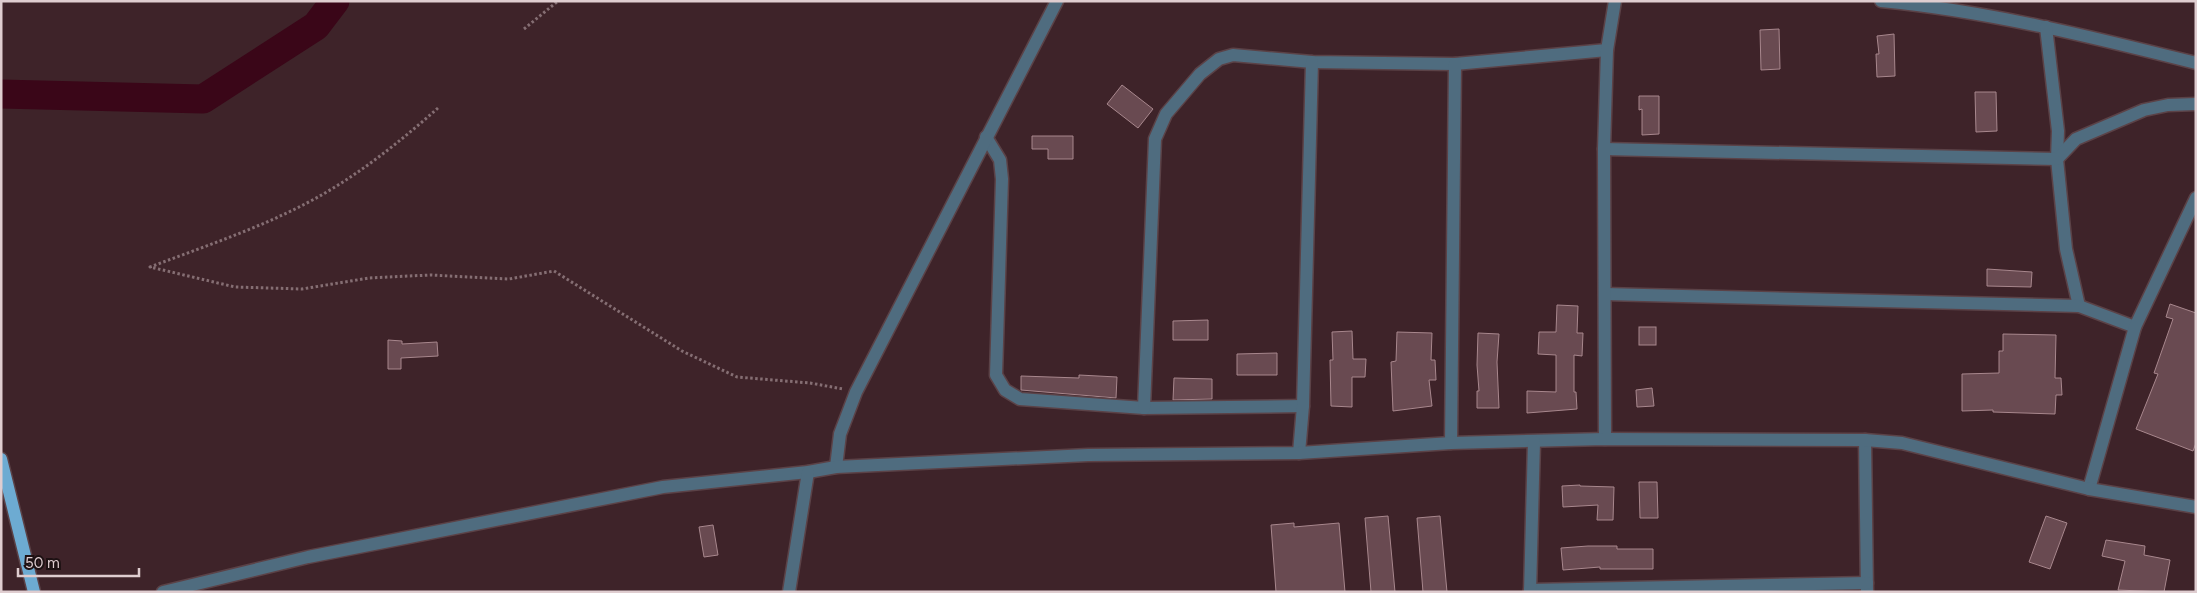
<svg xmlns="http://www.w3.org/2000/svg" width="2197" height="593" font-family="Figtree,sans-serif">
<rect width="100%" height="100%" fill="#3e2329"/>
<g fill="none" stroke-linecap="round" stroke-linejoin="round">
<path stroke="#3a0618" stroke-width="29" d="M 1,94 L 203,99 L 316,26 L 335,1"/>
</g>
<g fill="#694a51" stroke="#a8878d">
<path d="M 1779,29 L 1780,69 L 1761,70 L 1760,30 Z"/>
<path d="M 1894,34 L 1895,76 L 1877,77 L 1876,54 L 1879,54 L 1877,36 Z"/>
<path d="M 1122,85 L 1153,109 L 1138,128 L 1107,104 Z"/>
<path d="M 1975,92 L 1996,92 L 1997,131 L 1976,132 Z"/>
<path d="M 1639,96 L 1659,96 L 1659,134 L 1642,135 L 1642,109 L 1639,110 Z"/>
<path d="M 1032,136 L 1073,136 L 1073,159 L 1048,159 L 1048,149 L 1032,149 Z"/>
<path d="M 1987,269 L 2032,272 L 2031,287 L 1987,286 Z"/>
<path d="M 2170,304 L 2196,313 L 2196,443 L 2193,451 L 2136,429 L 2158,374 L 2154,373 L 2173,319 L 2166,317 Z"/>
<path d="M 1557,305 L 1578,306 L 1577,333 L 1583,333 L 1582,356 L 1574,355 L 1574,392 L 1576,392 L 1577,409 L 1527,413 L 1527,391 L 1556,392 L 1556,355 L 1538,354 L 1539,332 L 1556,332 Z"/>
<path d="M 1208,320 L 1208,340 L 1173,340 L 1173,321 Z"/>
<rect x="1639" y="327" width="17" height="18"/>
<path d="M 1352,331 L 1353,359 L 1366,359 L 1365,377 L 1352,377 L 1352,407 L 1331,406 L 1330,360 L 1333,360 L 1332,332 Z"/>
<path d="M 1397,332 L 1432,333 L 1431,360 L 1435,360 L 1436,380 L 1429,380 L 1432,406 L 1393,411 L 1391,362 L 1396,361 Z"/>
<path d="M 1478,333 L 1499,334 L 1497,362 L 1499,408 L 1477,408 L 1477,391 L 1479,391 L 1477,365 Z"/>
<path d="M 2003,334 L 2056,335 L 2055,378 L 2061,378 L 2062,395 L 2056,395 L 2055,414 L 1993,412 L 1993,410 L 1962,411 L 1962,374 L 1999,373 L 1999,351 L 2003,351 Z"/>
<path d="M 388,340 L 402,341 L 402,344 L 437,342 L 438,356 L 401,358 L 401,369 L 388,369 Z"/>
<path d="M 1277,353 L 1277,375 L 1237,375 L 1237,354 Z"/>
<path d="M 1079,375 L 1117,377 L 1116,398 L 1021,390 L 1021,376 L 1079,378 Z"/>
<path d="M 1174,378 L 1212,379 L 1212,399 L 1173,400 Z"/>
<path d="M 1652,388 L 1654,406 L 1637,407 L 1636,390 Z"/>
<path d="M 1639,482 L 1657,482 L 1658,518 L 1640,518 Z"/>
<path d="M 1580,485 L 1580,486 L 1614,487 L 1613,520 L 1597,520 L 1598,505 L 1563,507 L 1562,486 Z"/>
<path d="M 1388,516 L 1395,592 L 1371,592 L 1365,518 Z"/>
<path d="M 1440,516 L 1447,592 L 1423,592 L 1417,518 Z"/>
<path d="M 2046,516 L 2067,523 L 2050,569 L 2029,562 Z"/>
<path d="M 1294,523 L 1294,527 L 1339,523 L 1345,592 L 1276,592 L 1271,525 Z"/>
<path d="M 713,525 L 718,555 L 704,557 L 699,527 Z"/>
<path d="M 2106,540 L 2145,546 L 2144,555 L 2170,560 L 2164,592 L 2118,590 L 2125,561 L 2102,556 Z"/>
<path d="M 1588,546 L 1617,546 L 1617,549 L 1653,549 L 1653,569 L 1600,569 L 1600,567 L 1563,570 L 1561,548 Z"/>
</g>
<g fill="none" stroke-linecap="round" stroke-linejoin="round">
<defs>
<g id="minor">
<path d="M 1881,1 C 1988,11 2092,37 2196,63"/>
<path d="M 2046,27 L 2058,131 L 2057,159 L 2066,249 L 2079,306"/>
<path d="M 986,137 L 1000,160 L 1002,179 L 996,375 L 1005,390 L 1020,399 L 1144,408 L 1303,406"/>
<path d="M 1604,149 L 2057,159 L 2076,139 L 2144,110 L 2168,105 L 2196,104"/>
<path d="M 1605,294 L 2079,306 L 2135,327"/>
<path d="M 1144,408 L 1155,139 L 1166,114 L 1200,74 L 1219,59 L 1233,55 L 1312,62 L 1455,64 L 1607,50"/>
<path d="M 1605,439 L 1604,149 L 1607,50 L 1615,1"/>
<path d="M 1865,440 L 1867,592"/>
<path d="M 1451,443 L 1455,64"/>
<path d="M 1299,453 L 1303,406 L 1312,62"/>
<path d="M 836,467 L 840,434 L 856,392 L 1057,1"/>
<path d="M 2089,489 L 2135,327 L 2196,198"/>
<path d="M 1530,590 L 1867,583"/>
<path d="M 163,592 L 308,557 L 663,487 L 808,472 L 836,467 L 1088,455 L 1299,453 L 1451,443 L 1605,439 L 1865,440 L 1902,443 L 2089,489 L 2196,507"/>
<path d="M 789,592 L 808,472"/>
<path d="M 1530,592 L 1534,442"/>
</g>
<path id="major" d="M 1,459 L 34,592"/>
</defs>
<use href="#minor" stroke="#5b4247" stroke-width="15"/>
<use href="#major" stroke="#5b4247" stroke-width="15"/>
<g stroke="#856e73" stroke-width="3" stroke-dasharray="2.5 2.5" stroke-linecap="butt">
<path d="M 524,29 L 558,1"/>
<path d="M 438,108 C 403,139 366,169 325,193 C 272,224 208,245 150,267 L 235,287 L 302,289 L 369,278 L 430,275 L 509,279 L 554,271 L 682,351 L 737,377 L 810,383 L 843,389"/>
</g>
<use href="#minor" stroke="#4f6c7f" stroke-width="12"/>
<use href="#major" stroke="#6dabd2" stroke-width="12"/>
</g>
<rect width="2197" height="593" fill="none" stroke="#dfcdd0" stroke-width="5"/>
<path d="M18 568v8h121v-8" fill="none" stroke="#dfcdd0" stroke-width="2.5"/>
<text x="25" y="568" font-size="15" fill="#dfcdd0" stroke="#1d1113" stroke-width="4" paint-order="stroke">50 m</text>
</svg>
